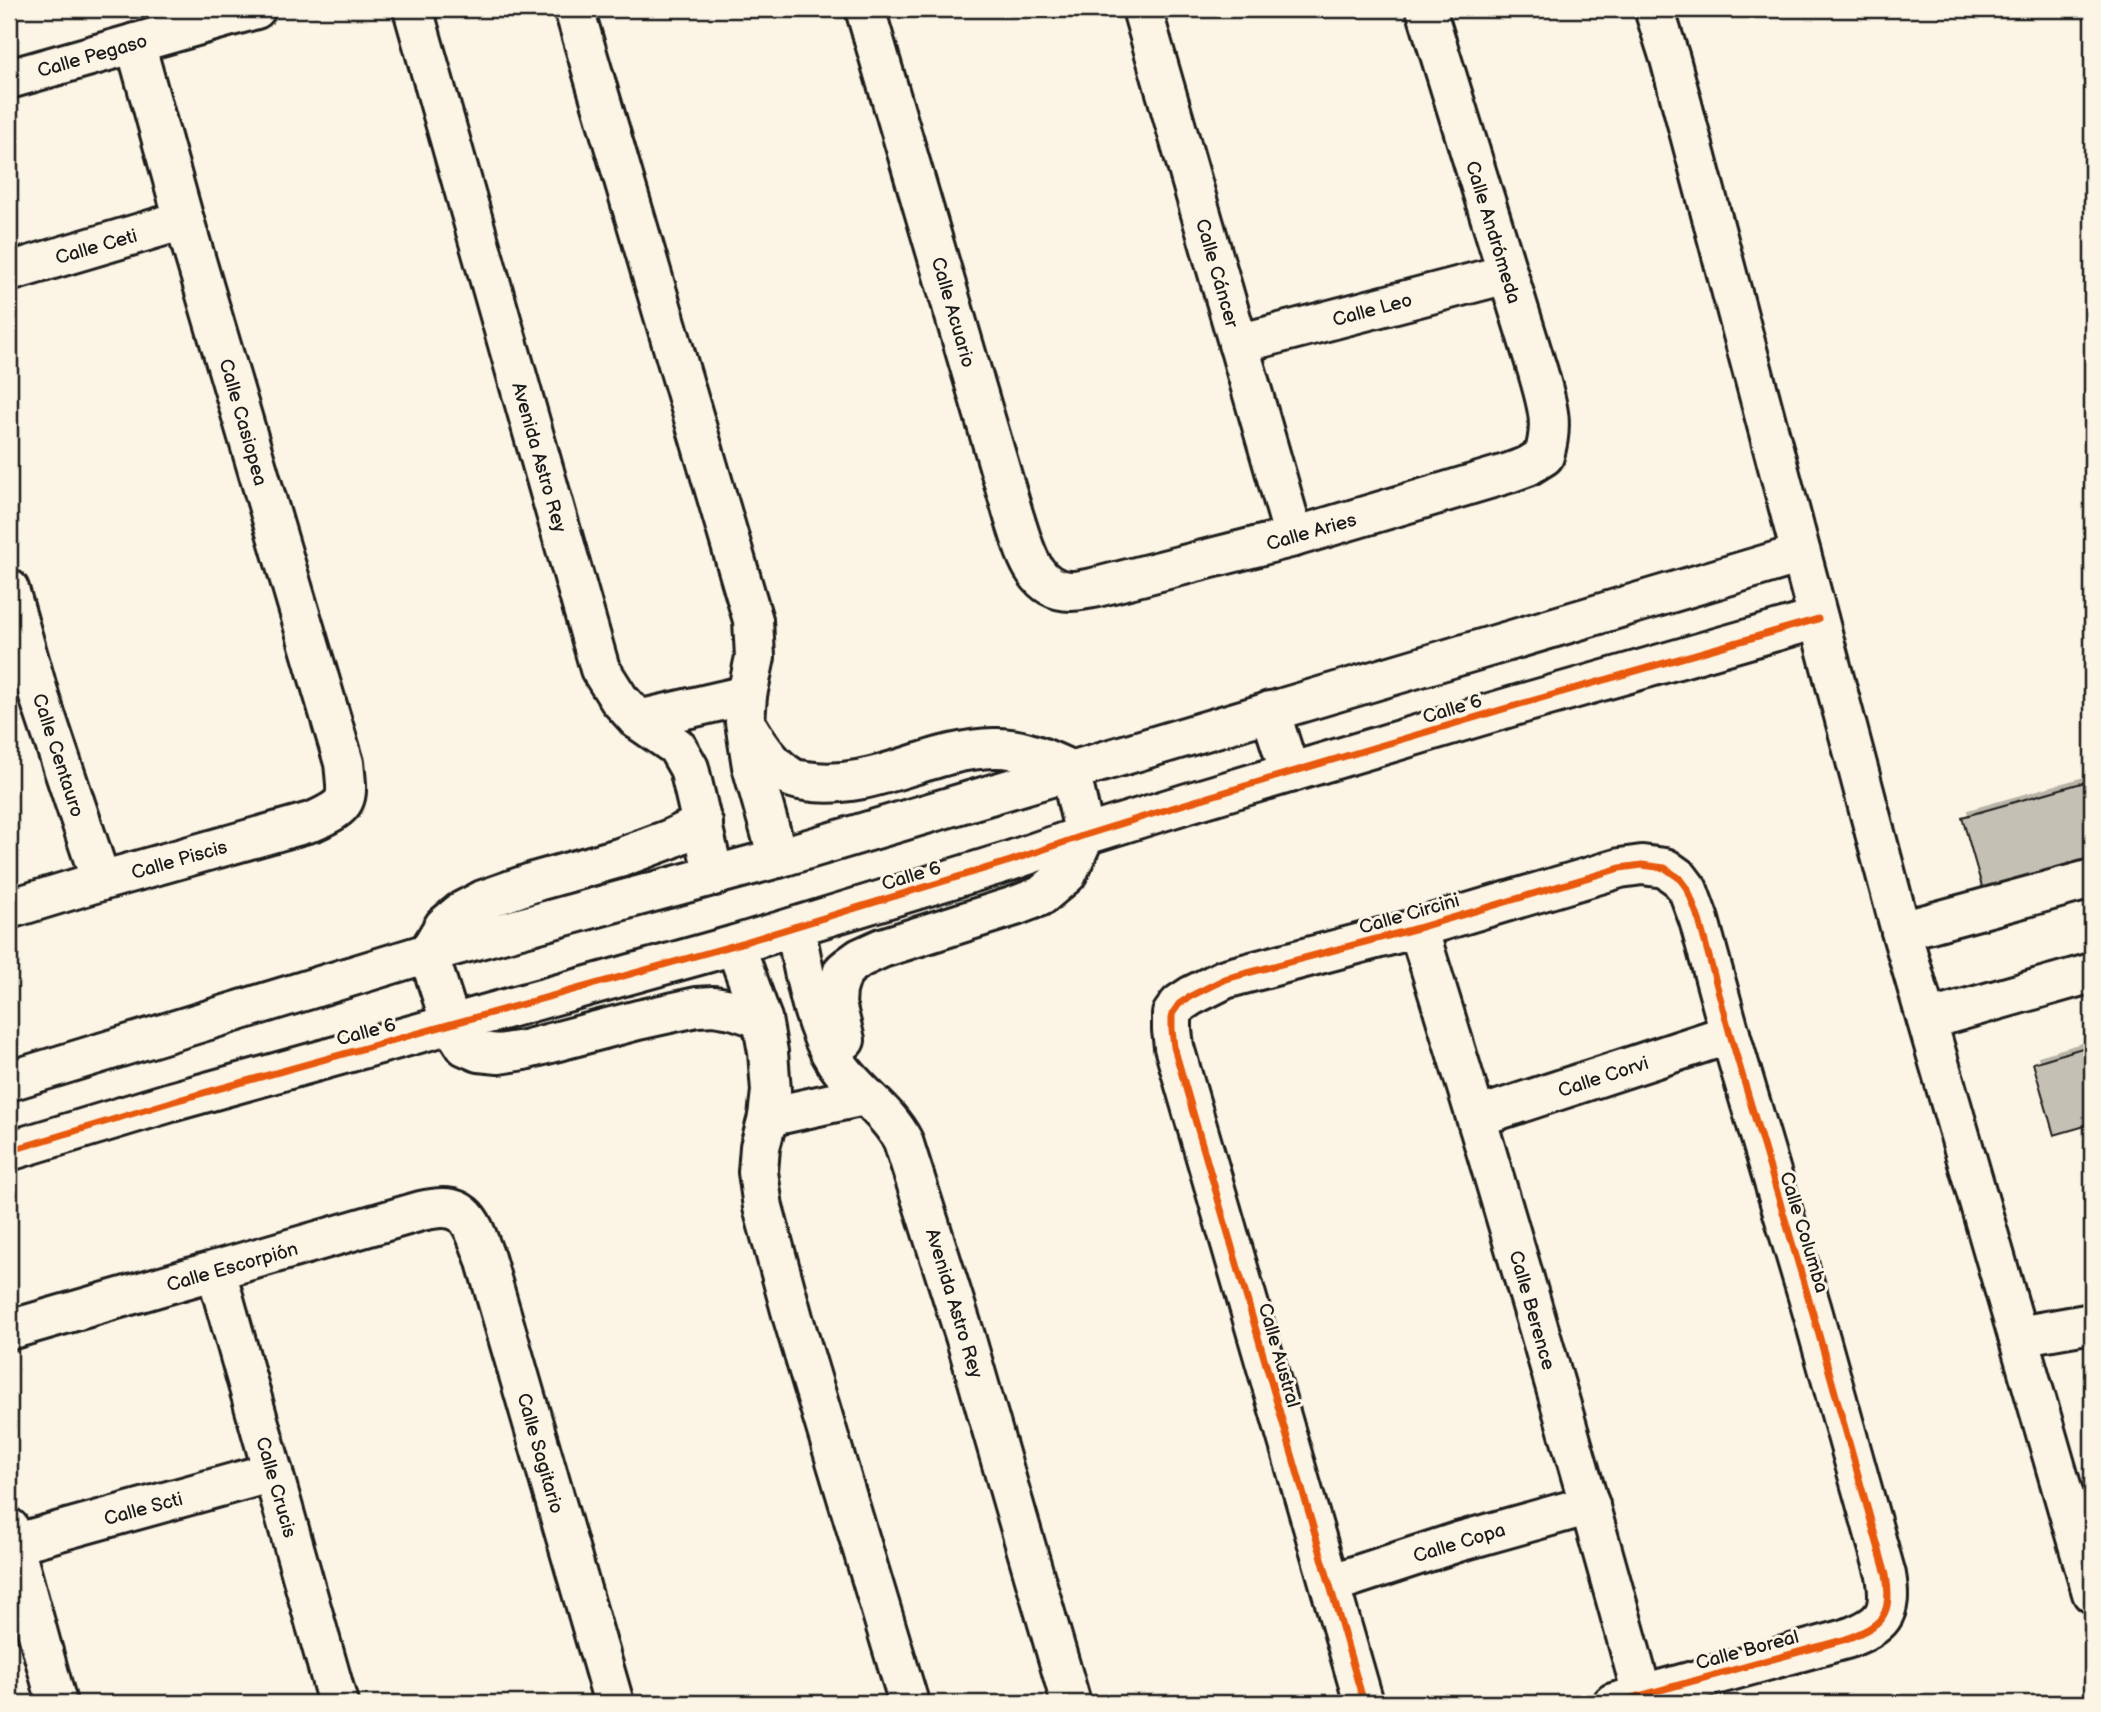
<svg xmlns="http://www.w3.org/2000/svg" width="2101" height="1712" font-family="'Balsamiq Sans',sans-serif">
<defs>
<filter id="shadow"><feDropShadow dx="6" dy="-6" stdDeviation="0" flood-color="#0004"/></filter>
</defs>
<rect width="100%" height="100%" fill="#fcf5e5"/>
<filter id="ink" filterUnits="userSpaceOnUse"><feTurbulence type="fractalNoise" baseFrequency=".0143" numOctaves="2"/><feDisplacementMap in="SourceGraphic" scale="14" xChannelSelector="R" yChannelSelector="G"/><feConvolveMatrix kernelMatrix="1 2 1 2 8 2 1 2 1" color-interpolation-filters="sRGB"/></filter>
<g filter="url(#ink)">
<g fill="#c4c0b3" stroke="#1c1c1c" stroke-width="2" filter="url(#shadow)">
<path d="M 2092,780 L 2092,859 L 1983,890 L 1962,817 Z"/>
<path d="M 2092,1045 L 2092,1124 L 2054,1135 L 2033,1063 Z"/>
</g>
<g fill="none" stroke-linecap="round" stroke-linejoin="round">
<defs>
<g id="minor">
<path d="M 413,9 L 600,669 L 619,699 L 638,720 L 677,747 L 689,768 L 714,876"/>
<path d="M 574,9 L 753,620 L 755,657 L 747,695 L 745,722 L 752,766 L 778,858"/>
<path d="M 865,9 L 1014,517 C 1024,546 1032,591 1071,591 C 1078,591 1086,589 1093,588 L 1294,537 L 1509,473 L 1528,466 L 1544,456 C 1554,422 1547,405 1538,372 L 1426,9"/>
<path d="M 1142,9 L 1294,537"/>
<path d="M 1654,9 L 1670,59 L 1901,931 L 2092,1593"/>
<path d="M 9,79 L 256,9"/>
<path d="M 9,272 L 184,220"/>
<path d="M 1238,344 L 1507,274"/>
<path d="M 9,589 L 40,699 L 101,881"/>
<path d="M 1270,711 L 1290,773"/>
<path d="M 638,720 L 747,695"/>
<path d="M 749,729 C 759,746 773,767 791,777 C 795,780 801,780 806,781 C 871,792 929,749 994,748 C 1021,747 1046,759 1070,770 L 1085,835 L 1067,874 L 1041,896 L 1015,906 L 882,948 L 860,958 L 849,966 L 843,971 L 837,990 L 836,1004 L 845,1040"/>
<path d="M 703,823 L 670,839 L 619,858 L 537,881 L 483,900 L 462,911 L 444,926 L 428,953 L 451,1024 L 465,1046 L 479,1052 L 499,1054 L 524,1050 L 638,1020 L 697,1007 L 714,1006 L 732,1009 L 762,1019"/>
<path d="M 9,909 L 101,881 L 314,821 C 350,804 348,801 344,763 L 184,220 L 135,43"/>
<path d="M 795,927 C 804,970 812,1025 836,1062 C 856,1092 887,1110 903,1141 L 965,1336 L 1071,1703"/>
<path d="M 1418,928 C 1497,1182 1572,1438 1642,1694"/>
<path d="M 1901,931 L 2092,879"/>
<path d="M 735,945 L 762,1019 L 768,1052 L 771,1091 L 768,1117 L 760,1147 L 758,1172 L 763,1207 L 793,1318 L 909,1703"/>
<path d="M 1927,1020 L 2092,973"/>
<path d="M 9,1081 L 428,953 L 778,858 L 1801,554"/>
<path d="M 768,1117 L 864,1096"/>
<path d="M 1477,1117 L 1730,1034"/>
<path d="M 9,1151 L 171,1102 L 735,945 L 1010,861 L 1085,835 L 1188,803 L 1517,705 L 1818,619"/>
<path d="M 216,1271 L 338,1703"/>
<path d="M 9,1330 L 421,1211 C 467,1200 471,1220 485,1258 L 614,1703"/>
<path d="M 2018,1336 L 2092,1323"/>
<path d="M 9,1528 L 57,1703"/>
<path d="M 13,1544 L 273,1472"/>
<path d="M 1330,1584 L 1458,1542 L 1590,1505"/>
<path d="M 1364,1703 L 1174,1047 L 1172,1030 L 1172,1014 L 1179,1004 L 1191,996 L 1225,979 L 1418,928 L 1620,868 L 1642,865 L 1665,868 L 1679,878 L 1688,890 L 1699,920 L 1730,1034 L 1812,1310 L 1886,1575 C 1893,1616 1882,1625 1846,1639 L 1613,1703"/>
</g>
</defs>
<use href="#minor" stroke="#1c1c1c" stroke-width="44"/>
<use href="#minor" stroke="#fcf5e5" stroke-width="38"/>
<defs>
<g id="cycleway">
<path d="M 9,1151 L 171,1102 L 735,945 L 1010,861 L 1085,835 L 1188,803 L 1517,705 L 1818,619"/>
<path d="M 1364,1703 L 1174,1047 L 1172,1030 L 1172,1014 L 1179,1004 L 1191,996 L 1225,979 L 1418,928 L 1620,868 L 1642,865 L 1665,868 L 1679,878 L 1688,890 L 1699,920 L 1730,1034 L 1812,1310 L 1886,1575 C 1893,1616 1882,1625 1846,1639 L 1613,1703"/>
</g>
</defs>
<use href="#cycleway" stroke="#fcf5e5" stroke-width="11"/>
<use href="#cycleway" stroke="#e8590c" stroke-width="7"/>
</g>
</g>
<g text-anchor="middle" stroke-width="6" stroke-linejoin="round" paint-order="stroke">
<g font-size="19" fill="#1c1c1c" stroke="#fcf5e5">
<text transform="translate(92 55) rotate(-16)" y="7">Calle Pegaso</text>
<text transform="translate(1494 232) rotate(73)" y="7">Calle Andrómeda</text>
<text transform="translate(96 246) rotate(-16)" y="7">Calle Ceti</text>
<text transform="translate(1218 273) rotate(74)" y="7">Calle Cáncer</text>
<text transform="translate(1372 309) rotate(-15)" y="7">Calle Leo</text>
<text transform="translate(954 312) rotate(74)" y="7">Calle Acuario</text>
<text transform="translate(244 422) rotate(74)" y="7">Calle Casiopea</text>
<text transform="translate(540 457) rotate(74)" y="7">Avenida Astro Rey</text>
<text transform="translate(1311 531) rotate(-16)" y="7">Calle Aries</text>
<text transform="translate(1452 708) rotate(-17)" y="7">Calle 6</text>
<text transform="translate(59 755) rotate(72)" y="7">Calle Centauro</text>
<text transform="translate(179 859) rotate(-16)" y="7">Calle Piscis</text>
<text transform="translate(911 875) rotate(-17)" y="7">Calle 6</text>
<text transform="translate(1409 913) rotate(-16)" y="7">Calle Circini</text>
<text transform="translate(366 1031) rotate(-15)" y="7">Calle 6</text>
<text transform="translate(1603 1076) rotate(-18)" y="7">Calle Corvi</text>
<text transform="translate(1805 1232) rotate(73)" y="7">Calle Columba</text>
<text transform="translate(232 1266) rotate(-16)" y="7">Calle Escorpión</text>
<text transform="translate(955 1303) rotate(73)" y="7">Avenida Astro Rey</text>
<text transform="translate(1533 1310) rotate(74)" y="7">Calle Berence</text>
<text transform="translate(1280 1355) rotate(74)" y="7">Calle Austral</text>
<text transform="translate(541 1453) rotate(74)" y="7">Calle Sagitario</text>
<text transform="translate(277 1487) rotate(74)" y="7">Calle Crucis</text>
<text transform="translate(143 1508) rotate(-15)" y="7">Calle Scti</text>
<text transform="translate(1459 1542) rotate(-17)" y="7">Calle Copa</text>
<text transform="translate(1747 1649) rotate(-15)" y="7">Calle Boreal</text>
</g>
</g>
<rect width="2101" height="1712" fill="none" stroke="#fcf5e5" stroke-width="35"/>
<rect x="18" y="18" width="2066" height="1677" fill="none" stroke="#1c1c1c" stroke-width="2.5" filter="url(#ink)"/>
</svg>
